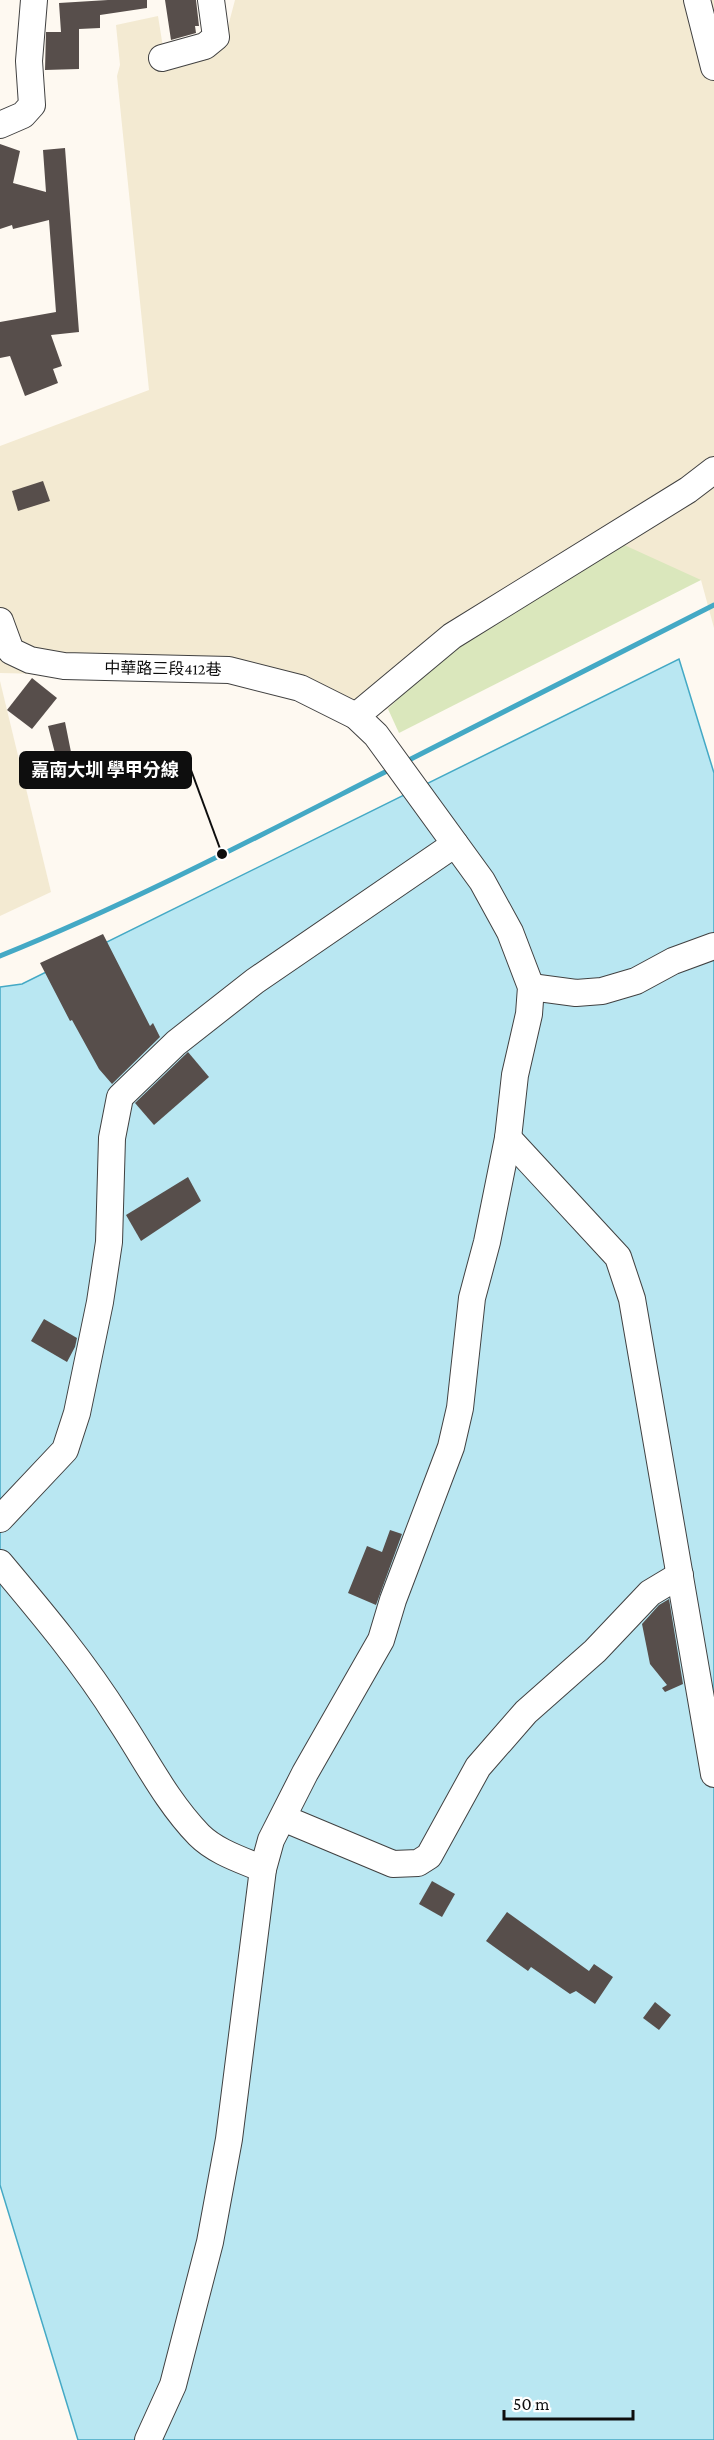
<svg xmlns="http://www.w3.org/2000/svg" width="714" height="2440" font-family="'Crimson Pro','Noto Sans TC',serif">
<rect width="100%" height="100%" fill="#fef9f1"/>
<g fill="#f3ead2">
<path d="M 235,0 L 714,0 L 714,628 L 701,580 L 476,618 L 388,709 L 365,716 L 267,672 L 185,655 L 85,675 L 0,673 L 0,446 L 149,390 L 117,76 L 120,65 L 116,25 L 158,16 L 165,60 L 226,34 Z"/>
<path d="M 0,681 L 51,892 L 0,916 Z"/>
</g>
<path fill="#dae7bc" d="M 622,544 L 701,580 L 399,733 L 388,709 L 476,618 Z"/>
<path fill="#b9e7f2" stroke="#44a9c5" stroke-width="1.5" d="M 679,659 L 714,773 L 714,2440 L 78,2440 L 0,2185 L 0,987 L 22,984 Z"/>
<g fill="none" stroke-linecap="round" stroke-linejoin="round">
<g stroke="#44a9c5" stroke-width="5">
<path d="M 405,762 L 714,605"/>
<path d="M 0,956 C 134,902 263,834 391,769"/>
</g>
</g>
<g fill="#574e4b">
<path d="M 108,0 L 147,0 L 147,8 L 100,15 L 100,28 L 79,29 L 79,69 L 45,70 L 46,32 L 61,32 L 59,3 Z"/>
<path d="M 165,0 L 196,0 L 199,26 L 195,26 L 196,33 L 171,40 Z"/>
<path d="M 0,144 L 20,151 L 13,183 L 46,192 L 43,150 L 65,148 L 79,332 L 51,335 L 62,366 L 53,369 L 58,383 L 25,396 L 10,356 L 0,358 L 0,322 L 56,312 L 49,220 L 13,229 L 12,225 L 0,229 Z"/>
<path d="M 43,481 L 50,501 L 18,511 L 12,491 Z"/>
<path d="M 32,678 L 57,698 L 32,729 L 7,710 Z"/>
<path d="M 65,722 L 75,772 L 49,780 L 43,759 L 56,757 L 48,726 Z"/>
<path d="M 103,934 L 150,1026 L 153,1023 L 160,1037 L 112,1084 L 99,1069 L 72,1020 L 70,1021 L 40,963 Z"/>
<path d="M 188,1052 L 209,1077 L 154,1125 L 135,1103 Z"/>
<path d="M 188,1177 L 201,1201 L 141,1241 L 126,1215 Z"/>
<path d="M 44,1319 L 77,1338 L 75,1347 L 67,1362 L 31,1341 Z"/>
<path d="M 390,1530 L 402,1534 L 376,1605 L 348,1593 L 367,1546 L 382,1552 Z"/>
<path d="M 669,1599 L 683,1684 L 665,1692 L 662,1688 L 667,1685 L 650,1664 L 642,1624 L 659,1605 Z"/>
<path d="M 432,1881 L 455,1894 L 442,1917 L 419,1904 Z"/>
<path d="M 507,1912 L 589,1971 L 594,1964 L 613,1977 L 595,2004 L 576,1991 L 570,1994 L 531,1967 L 528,1971 L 486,1941 Z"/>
<path d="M 655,2002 L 671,2015 L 659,2030 L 643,2018 Z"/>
</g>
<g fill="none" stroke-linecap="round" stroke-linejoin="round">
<defs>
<g id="minor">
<path d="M 697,0 L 714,67"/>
<path d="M 162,58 L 205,46 L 216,37 L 211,0"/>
<path d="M 0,125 L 23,115 L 32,105 L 29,61 L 34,0"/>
<path d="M 0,621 L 11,651 L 30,660 L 64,666 L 229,670 L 300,688 L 356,716 L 376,735 L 482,881 L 510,932 L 531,987 L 529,1014 L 515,1075 L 508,1138 L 487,1242 L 472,1298 L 460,1408 L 451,1447 L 393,1600 L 381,1640 L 305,1773 L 271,1840 L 263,1869 L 229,2139 L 210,2242 L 173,2385 L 148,2440"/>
<path d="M 356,716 L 452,636 L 688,490 L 714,470"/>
<path d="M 531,987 L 576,993 L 602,991 L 636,981 L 673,961 L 714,946"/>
<path d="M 508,1138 L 618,1257 L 632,1299 L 714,1774"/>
<path d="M 0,1519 L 65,1450 L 77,1413 L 100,1302 L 109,1242 L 112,1138 L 120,1097 L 176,1043 L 255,981 L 455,844"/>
<path d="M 0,1563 C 42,1613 84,1663 119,1719 C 145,1758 166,1801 199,1835 C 216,1852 242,1860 263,1869"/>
<path d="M 283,1818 L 393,1864 L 418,1863 L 429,1856 L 478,1767 L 526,1712 L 595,1651 L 650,1593 L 680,1575"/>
</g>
</defs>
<use href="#minor" stroke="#414141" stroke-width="28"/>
<use href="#minor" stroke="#fff" stroke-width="26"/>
</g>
<g text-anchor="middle" stroke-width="6" stroke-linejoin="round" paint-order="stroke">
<g font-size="16" fill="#0e0e0e" stroke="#fff">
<text transform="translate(163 668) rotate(1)" y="6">中華路三段412巷</text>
</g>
</g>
<path fill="none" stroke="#0e0e0e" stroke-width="2" d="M222 854L191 770"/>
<circle fill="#0e0e0e" stroke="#fff" stroke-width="2" cx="222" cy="854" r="6"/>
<rect fill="#0e0e0e" stroke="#0e0e0e" stroke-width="2" x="20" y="752" width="171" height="36" rx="6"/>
<g font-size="18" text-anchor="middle" font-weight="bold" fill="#fff">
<text x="105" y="776">嘉南大圳 學甲分線</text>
</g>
<path d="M504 2410v9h129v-9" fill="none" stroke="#0e0e0e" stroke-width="3"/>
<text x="513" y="2410" font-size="18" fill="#0e0e0e" stroke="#ffffff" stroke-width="4.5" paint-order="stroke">50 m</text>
</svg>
